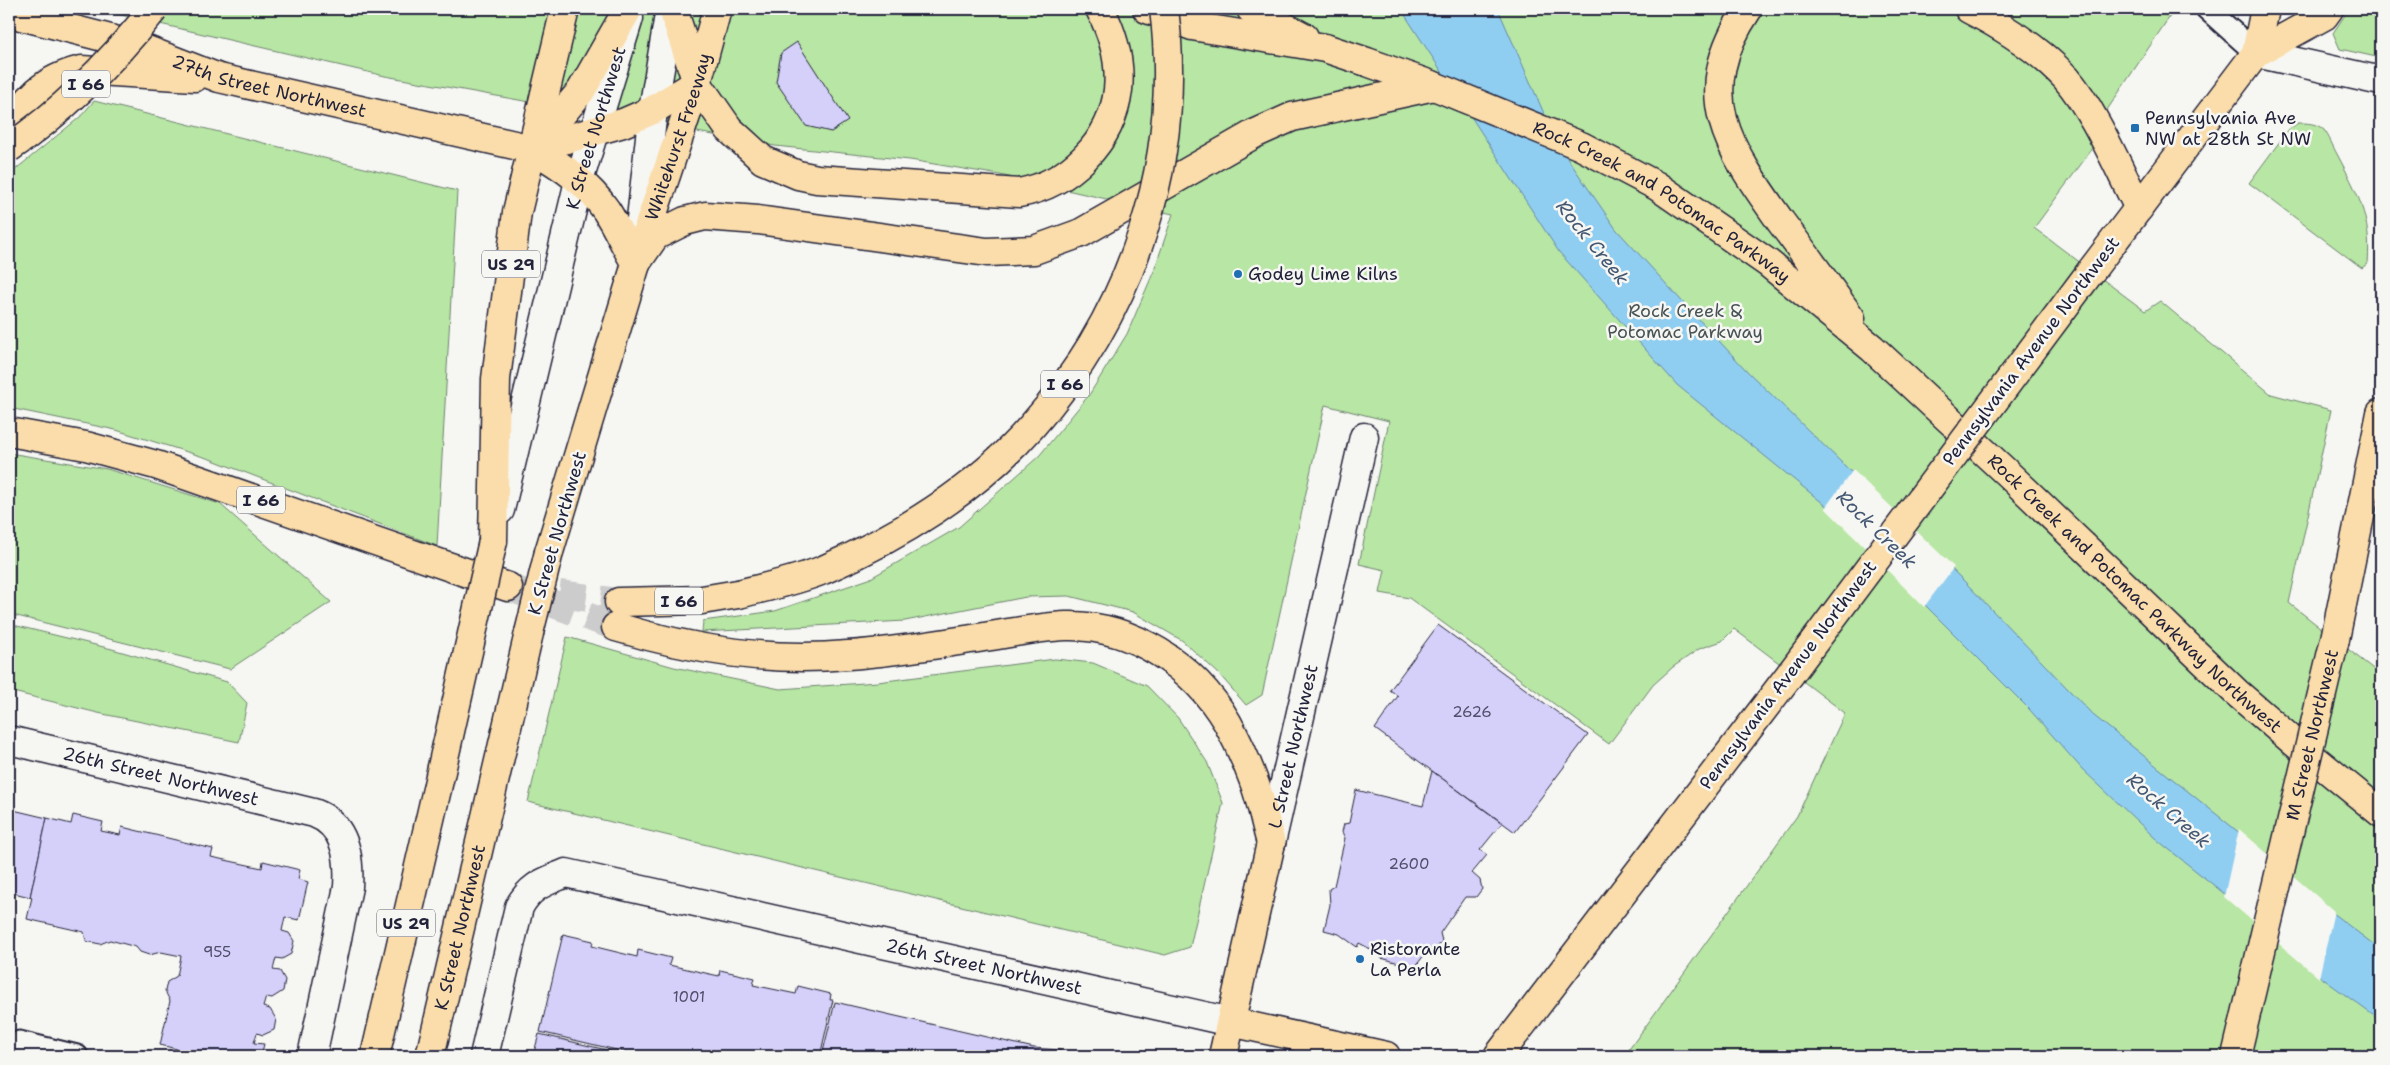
<svg xmlns="http://www.w3.org/2000/svg" width="2390" height="1065" font-family="'Shantell Sans',sans-serif">
<rect width="100%" height="100%" fill="#f6f6f2"/>
<filter id="ink" filterUnits="userSpaceOnUse"><feTurbulence type="fractalNoise" baseFrequency=".02" numOctaves="2"/><feDisplacementMap in="SourceGraphic" scale="10" xChannelSelector="R" yChannelSelector="G"/><feConvolveMatrix kernelMatrix="1 2 1 2 8 2 1 2 1" color-interpolation-filters="sRGB"/></filter>
<g filter="url(#ink)">
<path fill="#ecebf4" d="M 2139,9 L 2174,9 L 2170,16 Z"/>
<g fill="#b8e6a4" stroke="#6d8470">
<path d="M 95,9 L 2139,9 L 2170,16 L 2105,113 L 2090,152 L 2034,228 L 2145,311 L 2160,301 L 2271,394 L 2331,410 L 2289,603 L 2381,675 L 2381,1056 L 1627,1056 L 1627,1053 L 1630,1048 L 1797,816 L 1845,713 L 1734,629 L 1722,641 L 1699,649 L 1673,667 L 1653,685 L 1609,744 L 1409,598 L 1380,593 L 1385,570 L 1359,564 L 1389,421 L 1325,405 L 1262,695 L 1246,705 L 1219,674 L 1183,641 L 1133,612 L 1069,596 L 1026,597 L 905,621 L 702,632 L 703,621 L 775,611 L 869,579 L 959,527 L 1039,456 L 1089,395 L 1127,334 L 1154,271 L 1173,214 L 1000,175 L 910,160 L 775,146 L 385,76 Z"/>
<path d="M 2349,9 L 2381,9 L 2381,58 L 2340,49 L 2333,33 Z"/>
<path d="M 94,101 L 457,191 L 437,546 L 210,459 L 116,430 L 9,408 L 9,180 L 11,173 L 80,117 Z"/>
<path d="M 2298,123 C 2307,123 2317,123 2324,130 C 2329,136 2333,147 2337,154 C 2357,192 2372,218 2368,263 L 2362,268 L 2249,183 L 2289,129 Z"/>
<path d="M 9,453 L 107,469 L 220,504 L 331,602 L 230,669 L 9,614 Z"/>
<path d="M 9,624 L 112,649 L 227,682 L 247,703 L 239,742 L 98,713 L 9,691 Z"/>
<path d="M 567,637 L 674,667 L 780,689 L 878,682 L 1055,659 L 1093,663 L 1147,686 L 1178,718 L 1207,762 L 1223,803 L 1190,947 L 1165,955 L 528,802 Z"/>
</g>
<path fill="#90cef1" stroke="#6489a8" d="M 1401,9 L 1498,9 L 1557,143 L 1616,229 L 1679,298 L 1747,371 L 1965,582 L 2093,715 L 2236,830 L 2327,909 L 2381,950 L 2381,1021 L 2318,975 L 2221,891 L 2156,839 L 2082,769 L 2029,709 L 1824,504 L 1677,385 L 1559,252 Z"/>
<g fill="#f6f6f2">
<path d="M 1853,470 L 1954,567 L 1924,607 L 1825,508 Z"/>
<path d="M 2239,829 L 2334,911 L 2319,978 L 2224,897 Z"/>
</g>
<g fill="#d4d0f9" stroke="#22223b">
<path d="M 797,42 L 848,121 L 831,132 L 806,126 L 776,82 L 781,53 Z"/>
<path d="M 1438,625 L 1588,735 L 1515,832 L 1375,729 L 1398,696 L 1390,690 Z"/>
<path d="M 1432,771 L 1502,823 L 1480,850 L 1487,855 L 1472,873 L 1480,880 L 1482,889 L 1476,897 L 1465,897 L 1440,933 L 1442,941 L 1436,949 L 1428,950 L 1412,971 L 1403,964 L 1381,958 L 1382,955 L 1359,943 L 1357,947 L 1339,934 L 1324,930 L 1330,905 L 1329,889 L 1334,886 L 1345,838 L 1342,832 L 1344,824 L 1349,823 L 1356,790 L 1423,806 Z"/>
<path d="M 9,809 L 47,818 L 30,897 L 10,892 L 9,897 Z"/>
<path d="M 73,815 L 103,822 L 101,831 L 120,835 L 122,827 L 213,849 L 211,857 L 262,868 L 263,861 L 300,870 L 298,879 L 308,882 L 299,920 L 285,917 L 282,931 L 289,933 L 294,941 L 291,954 L 282,959 L 276,958 L 273,970 L 280,971 L 285,980 L 283,991 L 272,998 L 266,997 L 263,1007 L 270,1009 L 276,1019 L 274,1030 L 263,1035 L 257,1033 L 254,1043 L 264,1044 L 261,1056 L 175,1056 L 177,1049 L 160,1045 L 170,1001 L 165,991 L 167,982 L 177,976 L 181,956 L 161,952 L 149,955 L 140,952 L 136,947 L 110,940 L 100,944 L 86,941 L 84,932 L 27,919 L 32,897 L 30,897 L 47,818 L 71,824 Z"/>
<path d="M 563,934 L 593,941 L 592,946 L 637,957 L 638,950 L 671,958 L 669,965 L 719,976 L 720,970 L 755,978 L 753,985 L 796,994 L 798,986 L 831,994 L 830,1000 L 833,1000 L 820,1056 L 642,1056 L 540,1032 Z"/>
<path d="M 835,1002 L 1034,1048 L 1059,1050 L 1073,1056 L 822,1056 Z"/>
<path d="M 539,1034 L 632,1056 L 533,1056 Z"/>
</g>
<g fill="none" stroke-linecap="round" stroke-linejoin="round">
<g stroke="#cccccd" stroke-width="28" stroke-dasharray="28 14" stroke-linecap="butt">
<path d="M 508,587 L 616,627"/>
<path d="M 559,594 L 619,602"/>
</g>
<defs>
<g id="lane">
<path d="M 2207,9 L 2256,53"/>
<path d="M 16,1056 L 19,1042 L 77,1056"/>
</g>
<g id="street">
<path d="M 2256,53 L 2381,81"/>
<path id="s1" d="M 9,740 L 314,813 C 346,825 350,857 348,887 L 312,1056"/>
<path id="s2" d="M 1271,843 L 1364,437"/>
<path id="s3" d="M 484,1056 L 519,907 C 531,885 545,882 566,873 L 1231,1022"/>
</g>
<g id="secondary">
<path d="M 639,237 L 653,110 L 670,9"/>
<path id="s4" d="M 500,510 L 579,181 L 629,18"/>
</g>
<g id="primary">
<path d="M 673,9 L 697,83 L 729,129 L 763,160 L 798,175 L 817,179 L 1019,193 C 1069,184 1112,142 1118,90 C 1121,62 1113,34 1100,9"/>
<path id="s5" d="M 1147,9 L 1192,26 L 1325,48 L 1367,62 L 1434,86 L 1581,146 L 1657,186 L 1768,263 L 1872,348 L 2008,474 L 2237,693 L 2295,743 L 2381,813"/>
<path d="M 1251,9 L 1304,37"/>
<path d="M 1748,9 C 1690,95 1729,149 1781,222 C 1805,254 1828,286 1851,318"/>
<path d="M 1969,9 C 2004,27 2039,49 2066,78 C 2094,110 2119,170 2139,208"/>
<path d="M 2256,53 L 2265,9"/>
<path d="M 637,262 L 655,236 L 685,221 L 705,216 L 758,220 L 987,252 L 1034,250 L 1081,233 L 1254,134 L 1292,117 L 1434,86"/>
<path d="M 2091,271 L 2256,53 L 2324,16 L 2329,9"/>
<path d="M 2335,639 L 2381,413"/>
<path d="M 1231,1022 L 1386,1056"/>
<path d="M 1223,1056 L 1271,843"/>
<path d="M 1498,1056 L 1791,673"/>
</g>
<g id="highway">
<path id="s6" d="M 9,13 L 134,45 L 219,78 L 532,149 C 560,164 588,184 606,210 C 617,227 625,246 636,264"/>
<path d="M 9,132 C 25,98 44,79 81,70 L 195,77"/>
<path d="M 535,146 L 581,91 L 628,9"/>
<path d="M 532,149 L 623,123 L 653,110 L 697,83"/>
<path d="M 9,432 L 86,446 L 156,465 L 508,587"/>
<path d="M 493,541 L 496,379 L 517,212 L 565,9"/>
<path id="s7" d="M 549,552 L 636,264 L 697,83 L 717,9"/>
<path d="M 619,602 L 702,600 L 738,594"/>
<path d="M 616,627 C 693,650 768,662 848,655 C 894,652 939,644 984,637 C 1011,633 1039,627 1066,626 C 1132,624 1194,666 1227,722 C 1237,740 1246,760 1253,779 C 1261,799 1265,822 1271,843"/>
<path d="M 375,1056 L 437,789"/>
<path id="s8" d="M 430,1056 L 529,633"/>
</g>
</defs>
<use href="#lane" stroke="#22223b" stroke-width="25"/>
<use href="#street" stroke="#22223b" stroke-width="31"/>
<use href="#secondary" stroke="#22223b" stroke-width="31"/>
<use href="#primary" stroke="#22223b" stroke-width="31"/>
<use href="#highway" stroke="#22223b" stroke-width="31"/>
<use href="#lane" stroke="#f6f6f2" stroke-width="21"/>
<use href="#street" stroke="#f6f6f2" stroke-width="28"/>
<use href="#secondary" stroke="#f6f6f2" stroke-width="28"/>
<use href="#primary" stroke="#fbddab" stroke-width="28"/>
<use href="#highway" stroke="#fbddab" stroke-width="28"/>
<defs>
<g id="primary-bridge">
<path d="M 1791,673 L 2091,271"/>
<path id="s9" d="M 2236,1056 L 2335,639"/>
</g>
<g id="highway-bridge">
<path d="M 9,148 C 64,111 112,61 154,9"/>
<path d="M 738,594 C 766,587 796,581 823,570 C 899,537 977,489 1032,426 C 1133,312 1183,160 1164,9"/>
<path d="M 529,633 L 549,552"/>
<path d="M 437,789 L 493,541"/>
</g>
</defs>
<use href="#primary-bridge" stroke="#22223b" stroke-width="31" stroke-linecap="butt"/>
<use href="#highway-bridge" stroke="#22223b" stroke-width="31" stroke-linecap="butt"/>
<use href="#primary-bridge" stroke="#fbddab" stroke-width="28"/>
<use href="#highway-bridge" stroke="#fbddab" stroke-width="28"/>
</g>
</g>
<g fill="#1f6fb2" stroke="#f6f6f2" stroke-width="2">
<rect x="2130" y="123" width="10" height="10" rx="2.5"/>
<circle cx="1238" cy="274" r="5"/>
<circle cx="1360" cy="959" r="5"/>
</g>
<g text-anchor="middle" stroke-width="5" stroke-linejoin="round" paint-order="stroke">
<g font-size="15" fill="#4e4e6a">
<text x="1472" y="717">2626</text>
<text x="1409" y="869">2600</text>
<text x="217" y="957">955</text>
<text x="689" y="1002">1001</text>
</g>
<g fill="#f6f6f2" stroke="#626272" stroke-width="1">
<rect x="62" y="70.5" width="48" height="27" rx="4"/>
<rect x="482" y="250.5" width="58" height="27" rx="4"/>
<rect x="1041" y="370.5" width="48" height="27" rx="4"/>
<rect x="237" y="486.5" width="48" height="27" rx="4"/>
<rect x="655" y="587.5" width="48" height="27" rx="4"/>
<rect x="377" y="909.5" width="58" height="27" rx="4"/>
</g>
<g font-size="16" font-weight="bold" fill="#22223b">
<text x="86" y="90">I 66</text>
<text x="511" y="270">US 29</text>
<text x="1065" y="390">I 66</text>
<text x="261" y="506">I 66</text>
<text x="679" y="607">I 66</text>
<text x="406" y="929">US 29</text>
</g>
<g font-size="18" fill="#22223b" stroke="#f6f6f2">
<text dy="6" stroke="none"><textPath href="#s6" startOffset="271">27th Street Northwest</textPath></text>
<text dy="6" stroke="none"><textPath href="#s4" startOffset="394">K Street Northwest</textPath></text>
<text dy="6" stroke="none"><textPath href="#s7" startOffset="435">Whitehurst Freeway</textPath></text>
<text dy="6" stroke="none"><textPath href="#s5" startOffset="555">Rock Creek and Potomac Parkway</textPath></text>
<text transform="translate(2031 351) rotate(-53)" y="6">Pennsylvania Avenue Northwest</text>
<text transform="translate(557 533) rotate(-74)" y="6">K Street Northwest</text>
<text dy="6" stroke="none"><textPath href="#s5" startOffset="1172">Rock Creek and Potomac Parkway Northwest</textPath></text>
<text transform="translate(1788 675) rotate(-53)" y="6">Pennsylvania Avenue Northwest</text>
<text dy="6" stroke="none"><textPath href="#s9" startOffset="330">M Street Northwest</textPath></text>
<text dy="6" stroke="none"><textPath href="#s2" startOffset="99">L Street Northwest</textPath></text>
<text dy="6" stroke="none"><textPath href="#s1" startOffset="156">26th Street Northwest</textPath></text>
<text dy="6" stroke="none"><textPath href="#s8" startOffset="132">K Street Northwest</textPath></text>
<text dy="6" stroke="none"><textPath href="#s3" startOffset="641">26th Street Northwest</textPath></text>
</g>
<g font-size="18" fill="#22223b" stroke="#f6f6f2" text-anchor="start">
<text x="2145" y="124">Pennsylvania Ave<tspan x="2145" dy="21">NW at 28th St NW</tspan></text>
<text x="1248" y="280">Godey Lime Kilns</text>
<text x="1370" y="955">Ristorante<tspan x="1370" dy="21">La Perla</tspan></text>
</g>
<g font-size="18" fill="#485355" stroke="#f6f6f2">
<text x="1685" y="317">Rock Creek &amp;<tspan x="1685" dy="21">Potomac Parkway</tspan></text>
</g>
<g font-size="19" font-style="italic" fill="#435672" stroke="#f6f6f2">
<text transform="translate(1593 242) rotate(51)" y="7">Rock Creek</text>
<text transform="translate(1877 529) rotate(44)" y="7">Rock Creek</text>
<text transform="translate(2169 810) rotate(41)" y="7">Rock Creek</text>
</g>
</g>
<rect width="2390" height="1065" fill="none" stroke="#f6f6f2" stroke-width="30"/>
<rect x="15" y="15" width="2360" height="1035" fill="none" stroke="#22223b" stroke-width="2" filter="url(#ink)"/>
</svg>
